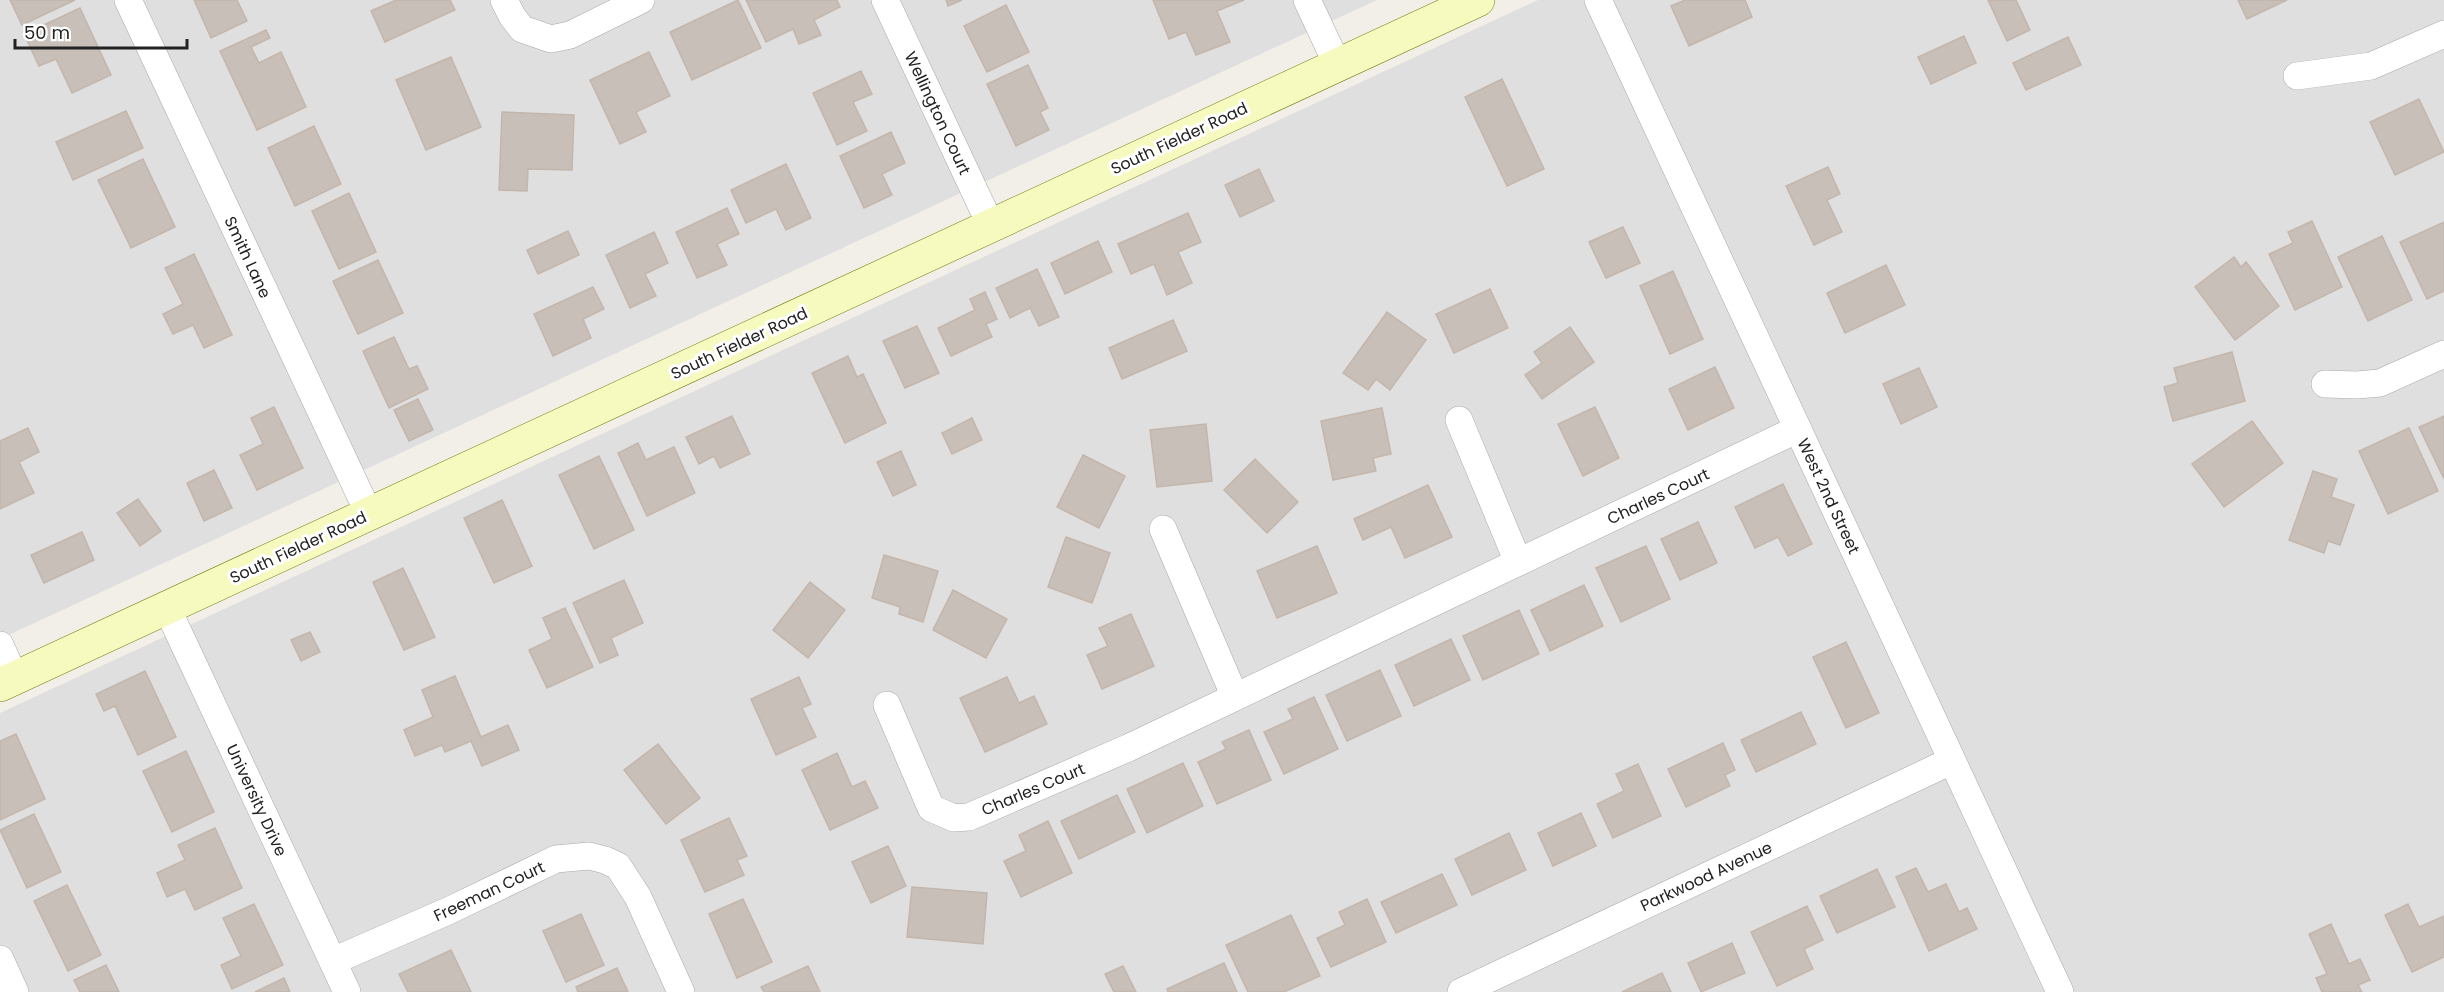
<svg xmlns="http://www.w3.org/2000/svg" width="2444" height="992" font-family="Poppins,sans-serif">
<rect width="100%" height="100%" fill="#f2efe9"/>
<g fill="#e0dfdf">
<path d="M 0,0 L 1377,0 L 0,639 Z"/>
<path d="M 1538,0 L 2444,0 L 2444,992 L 0,992 L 0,713 Z"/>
</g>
<g fill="#c7bfb8" stroke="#c4b6ab" stroke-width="1.5">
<path d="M 10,0 L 75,0 L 22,25 Z"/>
<path d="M 194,0 L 237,0 L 247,21 L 211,38 Z"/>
<path d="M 396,0 L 450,0 L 455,10 L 385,42 L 371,11 Z"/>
<path d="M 738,0 L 761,48 L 692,80 L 670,32 Z"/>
<path d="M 746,0 L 837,0 L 840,7 L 814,20 L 821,35 L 799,44 L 793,29 L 766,42 Z"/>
<path d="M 946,0 L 962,0 L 948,6 Z"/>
<path d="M 1153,0 L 1244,0 L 1217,11 L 1230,42 L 1196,55 L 1186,32 L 1169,39 Z"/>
<path d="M 1685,0 L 1745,0 L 1752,17 L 1689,46 L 1671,6 Z"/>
<path d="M 1988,0 L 2016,0 L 2030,30 L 2007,41 Z"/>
<path d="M 2238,0 L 2287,0 L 2247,19 Z"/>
<path d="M 1006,5 L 1029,52 L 987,72 L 964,26 Z"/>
<path d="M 80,8 L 111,75 L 72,93 L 56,59 L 39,66 L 24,34 Z"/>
<path d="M 266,30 L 270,38 L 251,47 L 259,63 L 281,52 L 306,107 L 257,130 L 220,51 Z"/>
<path d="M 1964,36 L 1976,63 L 1931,84 L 1918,57 Z"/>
<path d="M 2068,37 L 2081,65 L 2026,90 L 2013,63 Z"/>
<path d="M 649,52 L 670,96 L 636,112 L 646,132 L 620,144 L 590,80 Z"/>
<path d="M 451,57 L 481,127 L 426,150 L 396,80 Z"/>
<path d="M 1028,65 L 1048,108 L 1040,112 L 1049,130 L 1016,146 L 987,84 Z"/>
<path d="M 861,71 L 872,94 L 853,102 L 867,131 L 837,145 L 813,93 Z"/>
<path d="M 1502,79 L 1544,169 L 1507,186 L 1465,97 Z"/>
<path d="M 2419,99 L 2444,152 L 2395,175 L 2370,122 Z"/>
<path d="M 126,111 L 143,148 L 73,180 L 56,142 Z"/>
<path d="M 502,112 L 574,115 L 572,170 L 528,169 L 527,191 L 499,190 Z"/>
<path d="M 314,126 L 341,184 L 295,206 L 268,148 Z"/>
<path d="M 891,132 L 905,163 L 882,174 L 892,195 L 864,208 L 840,156 Z"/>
<path d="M 143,159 L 175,227 L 131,248 L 98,180 Z"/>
<path d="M 786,164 L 811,218 L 786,230 L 776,209 L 746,223 L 731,190 Z"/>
<path d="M 1828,167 L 1840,194 L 1827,200 L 1842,232 L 1814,245 L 1786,186 Z"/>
<path d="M 1259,169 L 1274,201 L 1240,217 L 1225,185 Z"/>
<path d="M 349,193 L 376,252 L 339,269 L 312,211 Z"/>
<path d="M 727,208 L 739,234 L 717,244 L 727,265 L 697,278 L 676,232 Z"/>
<path d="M 1188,213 L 1201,242 L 1178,252 L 1192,283 L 1167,295 L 1154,264 L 1131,274 L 1118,244 Z"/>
<path d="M 2312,221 L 2342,287 L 2295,310 L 2269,254 L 2293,243 L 2288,232 Z"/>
<path d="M 2444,222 L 2444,291 L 2427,299 L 2400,242 Z"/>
<path d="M 1623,227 L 1640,263 L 1606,278 L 1589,242 Z"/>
<path d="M 568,231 L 579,255 L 538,274 L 527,250 Z"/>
<path d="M 654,232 L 668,263 L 645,274 L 656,296 L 630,308 L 606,255 Z"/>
<path d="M 2382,236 L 2412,300 L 2368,321 L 2338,257 Z"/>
<path d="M 1098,241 L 1112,272 L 1065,294 L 1051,263 Z"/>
<path d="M 194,254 L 232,335 L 204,348 L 193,325 L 173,334 L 163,314 L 183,304 L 165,268 Z"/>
<path d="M 2234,257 L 2241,267 L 2246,262 L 2279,306 L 2235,340 L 2195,287 Z"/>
<path d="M 378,260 L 403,313 L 358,334 L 333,281 Z"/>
<path d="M 1886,265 L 1905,305 L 1845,333 L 1827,293 Z"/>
<path d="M 1037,269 L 1059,317 L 1039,326 L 1030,308 L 1010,318 L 996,288 Z"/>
<path d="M 1673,271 L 1703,339 L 1670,354 L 1640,286 Z"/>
<path d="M 593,287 L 604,309 L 583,319 L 591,338 L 553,356 L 534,314 Z"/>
<path d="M 1490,289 L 1508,328 L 1454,353 L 1436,314 Z"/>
<path d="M 985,292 L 997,319 L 986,324 L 992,337 L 951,356 L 938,328 L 975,310 L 970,299 Z"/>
<path d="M 1387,312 L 1426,340 L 1390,390 L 1376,379 L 1368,390 L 1343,373 Z"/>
<path d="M 1173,320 L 1187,351 L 1122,379 L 1109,348 Z"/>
<path d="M 917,326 L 939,373 L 905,388 L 883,341 Z"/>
<path d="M 1570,327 L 1594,362 L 1542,399 L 1525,375 L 1542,363 L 1534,352 Z"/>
<path d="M 394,337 L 409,369 L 417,366 L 428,389 L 389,408 L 363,351 Z"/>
<path d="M 2232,352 L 2245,401 L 2173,421 L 2164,387 L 2178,383 L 2174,368 Z"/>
<path d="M 848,356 L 857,377 L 863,374 L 886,423 L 845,443 L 812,373 Z"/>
<path d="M 1715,367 L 1734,408 L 1688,430 L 1669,389 Z"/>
<path d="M 1919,368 L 1937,407 L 1901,424 L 1883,384 Z"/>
<path d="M 418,399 L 433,430 L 409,441 L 394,410 Z"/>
<path d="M 274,407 L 303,468 L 257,490 L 240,455 L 263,444 L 251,418 Z"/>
<path d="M 1595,407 L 1619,458 L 1583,476 L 1558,424 Z"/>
<path d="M 1382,408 L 1391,454 L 1373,458 L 1376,471 L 1333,480 L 1321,421 Z"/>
<path d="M 732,416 L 750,454 L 720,468 L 714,456 L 699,464 L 686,437 Z"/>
<path d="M 2444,416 L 2444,479 L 2419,427 Z"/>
<path d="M 972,418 L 982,440 L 952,454 L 942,433 Z"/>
<path d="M 2252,421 L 2283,463 L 2224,507 L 2192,464 Z"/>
<path d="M 1206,424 L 1212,481 L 1157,487 L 1150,430 Z"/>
<path d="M 28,428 L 39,452 L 19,462 L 34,493 L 0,509 L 0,441 Z"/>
<path d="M 2409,428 L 2438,491 L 2388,514 L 2359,451 Z"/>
<path d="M 638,443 L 646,460 L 674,447 L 695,493 L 647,516 L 618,453 Z"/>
<path d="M 901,451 L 916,485 L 893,496 L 877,462 Z"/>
<path d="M 1083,455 L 1125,476 L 1099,528 L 1057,507 Z"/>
<path d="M 599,456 L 634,530 L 594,549 L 559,475 Z"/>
<path d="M 1255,459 L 1298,502 L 1267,533 L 1224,490 Z"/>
<path d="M 214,470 L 232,508 L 204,521 L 187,483 Z"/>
<path d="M 2313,471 L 2337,479 L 2331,497 L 2354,505 L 2340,545 L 2328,541 L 2324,553 L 2289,540 Z"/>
<path d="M 1783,484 L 1812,544 L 1788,556 L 1778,537 L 1755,548 L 1735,507 Z"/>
<path d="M 1428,485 L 1452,537 L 1405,558 L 1391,527 L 1363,540 L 1354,519 Z"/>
<path d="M 138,499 L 161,531 L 140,546 L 117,513 Z"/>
<path d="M 502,500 L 532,566 L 494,583 L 464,518 Z"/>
<path d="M 1698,522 L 1717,563 L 1680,580 L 1661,539 Z"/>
<path d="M 82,532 L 94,560 L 44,583 L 31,555 Z"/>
<path d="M 1066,537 L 1110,553 L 1092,603 L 1048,587 Z"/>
<path d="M 1317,546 L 1337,593 L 1277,618 L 1257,571 Z"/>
<path d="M 1646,546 L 1670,599 L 1621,622 L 1596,568 Z"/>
<path d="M 884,555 L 938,571 L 923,622 L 899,614 L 900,607 L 872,598 Z"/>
<path d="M 403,568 L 435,637 L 404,650 L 373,582 Z"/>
<path d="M 624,580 L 643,623 L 611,638 L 618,655 L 600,663 L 573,603 Z"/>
<path d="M 810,582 L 845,610 L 808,658 L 773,630 Z"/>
<path d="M 1584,585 L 1603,626 L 1550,651 L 1531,610 Z"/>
<path d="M 953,590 L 1007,619 L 986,658 L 933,630 Z"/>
<path d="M 565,608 L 593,667 L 547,688 L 529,650 L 552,639 L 543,618 Z"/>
<path d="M 1519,610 L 1539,654 L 1483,680 L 1463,636 Z"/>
<path d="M 1131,614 L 1154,666 L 1102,689 L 1087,655 L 1108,646 L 1099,628 Z"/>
<path d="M 310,632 L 320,652 L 301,661 L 291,640 Z"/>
<path d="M 1451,639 L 1470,680 L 1414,706 L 1395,665 Z"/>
<path d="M 1846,642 L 1879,713 L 1846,728 L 1813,657 Z"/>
<path d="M 1380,670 L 1401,716 L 1347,741 L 1326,695 Z"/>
<path d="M 145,671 L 176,737 L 138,755 L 115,706 L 104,711 L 96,694 Z"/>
<path d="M 455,676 L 481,737 L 508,725 L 519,750 L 482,766 L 471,741 L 445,752 L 442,745 L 415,756 L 404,730 L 433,717 L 422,690 Z"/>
<path d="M 799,677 L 811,704 L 802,708 L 816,737 L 776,755 L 751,699 Z"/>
<path d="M 1007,677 L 1019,703 L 1034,696 L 1047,724 L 985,752 L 960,698 Z"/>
<path d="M 1314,697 L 1338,749 L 1284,774 L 1264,732 L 1293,719 L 1288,709 Z"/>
<path d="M 1801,712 L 1816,744 L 1756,772 L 1741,740 Z"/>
<path d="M 1249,730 L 1271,780 L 1217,804 L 1198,762 L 1226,749 L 1222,742 Z"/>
<path d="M 16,734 L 45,799 L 0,820 L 0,741 Z"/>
<path d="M 1723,743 L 1735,770 L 1725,775 L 1730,786 L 1686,807 L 1668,769 Z"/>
<path d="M 658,744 L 700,798 L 666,824 L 624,770 Z"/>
<path d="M 186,751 L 214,812 L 172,832 L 143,771 Z"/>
<path d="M 837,753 L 852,787 L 865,781 L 878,808 L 830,830 L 802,770 Z"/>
<path d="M 1183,763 L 1203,806 L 1147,833 L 1127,789 Z"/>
<path d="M 1638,764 L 1661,816 L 1613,838 L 1597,804 L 1624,791 L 1616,774 Z"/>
<path d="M 1117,795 L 1135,832 L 1079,859 L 1061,821 Z"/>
<path d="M 1581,813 L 1596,846 L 1553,866 L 1538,833 Z"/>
<path d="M 34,814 L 61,872 L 27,888 L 0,830 Z"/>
<path d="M 729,818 L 747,856 L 737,860 L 744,875 L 705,892 L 681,840 Z"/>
<path d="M 1048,821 L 1072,873 L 1021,897 L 1004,861 L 1026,851 L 1019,835 Z"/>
<path d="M 215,828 L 242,888 L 195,910 L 185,889 L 167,897 L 157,873 L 185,860 L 178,845 Z"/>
<path d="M 1509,833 L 1526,870 L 1472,895 L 1455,859 Z"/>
<path d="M 888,846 L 906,886 L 871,903 L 852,862 Z"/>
<path d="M 1916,868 L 1928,892 L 1946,884 L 1959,912 L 1967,908 L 1977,929 L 1929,951 L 1896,877 Z"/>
<path d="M 1877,869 L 1895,907 L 1837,933 L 1820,896 Z"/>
<path d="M 1442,874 L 1457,905 L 1396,933 L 1381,902 Z"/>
<path d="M 67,885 L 101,955 L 68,971 L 34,901 Z"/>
<path d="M 912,887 L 987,893 L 983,944 L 907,937 Z"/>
<path d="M 743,899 L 772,962 L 737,978 L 709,914 Z"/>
<path d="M 1367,899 L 1386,942 L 1331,967 L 1317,938 L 1345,925 L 1339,912 Z"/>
<path d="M 254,904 L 283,965 L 232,989 L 221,965 L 241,956 L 223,918 Z"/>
<path d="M 2408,904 L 2419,927 L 2444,916 L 2444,957 L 2412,972 L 2385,915 Z"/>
<path d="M 1807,906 L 1823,940 L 1804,949 L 1813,969 L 1777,986 L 1751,932 Z"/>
<path d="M 581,914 L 604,965 L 566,982 L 543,931 Z"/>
<path d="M 1291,915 L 1320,976 L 1284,992 L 1248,992 L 1226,945 Z"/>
<path d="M 2331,924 L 2349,964 L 2360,959 L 2370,980 L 2358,985 L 2362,992 L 2322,992 L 2316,978 L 2327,974 L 2309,934 Z"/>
<path d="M 1732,943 L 1745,973 L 1701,992 L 1688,963 Z"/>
<path d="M 451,950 L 471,992 L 408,992 L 399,974 Z"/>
<path d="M 1224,963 L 1237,992 L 1168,992 L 1167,989 Z"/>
<path d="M 106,965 L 119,992 L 80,992 L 74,980 Z"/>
<path d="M 808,966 L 820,992 L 764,992 L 761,987 Z"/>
<path d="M 1123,966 L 1136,992 L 1114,992 L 1105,974 Z"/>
<path d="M 617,968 L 628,992 L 578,992 L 576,987 Z"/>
<path d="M 1662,973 L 1671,992 L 1622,992 Z"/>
<path d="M 284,978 L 290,992 L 255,992 Z"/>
</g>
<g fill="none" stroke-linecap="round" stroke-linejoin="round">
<defs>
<g id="minor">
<path d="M 128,0 L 369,514"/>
<path d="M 504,0 L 512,16 L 522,29 L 551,39 L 570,35 L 641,0"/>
<path d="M 885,0 L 991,226"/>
<path d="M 1307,0 L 1337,64"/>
<path d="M 1598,0 L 2060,992"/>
<path d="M 2297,76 L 2371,66 L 2444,34"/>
<path d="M 2325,384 L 2357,385 L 2380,383 L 2444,354"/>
<path d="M 1459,420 L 1518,562"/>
<path d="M 1163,529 L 1235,697"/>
<path d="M 167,608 L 347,992"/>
<path d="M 0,645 L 15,678"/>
<path d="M 887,705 L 931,808 L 954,818 L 969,817 L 1128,748 L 1798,429"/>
<path d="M 0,959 L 15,992"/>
<path d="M 333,961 L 448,911 L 556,859 L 589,856 L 605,860 L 618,866 L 638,897 L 681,992"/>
<path d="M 1461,992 L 1951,761"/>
</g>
<path id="secondary" d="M 0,685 L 1478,0"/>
</defs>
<use href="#minor" stroke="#a9a9a9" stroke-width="28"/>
<use href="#secondary" stroke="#707d05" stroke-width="34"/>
<use href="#minor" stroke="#fff" stroke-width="27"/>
<use href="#secondary" stroke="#f7fabf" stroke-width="33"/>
</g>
<g text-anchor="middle" stroke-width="6" stroke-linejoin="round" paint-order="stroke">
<g font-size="16" fill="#222" stroke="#fff">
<text transform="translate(938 113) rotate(65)" y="6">Wellington Court</text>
<text transform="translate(1179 138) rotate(-25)" y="6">South Fielder Road</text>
<text transform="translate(248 257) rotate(65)" y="6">Smith Lane</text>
<text transform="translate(739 343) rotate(-25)" y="6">South Fielder Road</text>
<text transform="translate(1658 496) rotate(-25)" y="6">Charles Court</text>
<text transform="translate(1829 496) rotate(65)" y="6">West 2nd Street</text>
<text transform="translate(298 547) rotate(-25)" y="6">South Fielder Road</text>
<text transform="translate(1033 789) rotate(-23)" y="6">Charles Court</text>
<text transform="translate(257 800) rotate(65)" y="6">University Drive</text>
<text transform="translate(1706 876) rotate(-25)" y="6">Parkwood Avenue</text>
<text transform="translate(489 891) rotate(-25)" y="6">Freeman Court</text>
</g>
</g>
<path d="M15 39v9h172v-9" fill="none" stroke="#222222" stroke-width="3"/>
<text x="24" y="39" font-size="18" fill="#222222" stroke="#ffffff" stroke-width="4.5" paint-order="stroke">50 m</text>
</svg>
